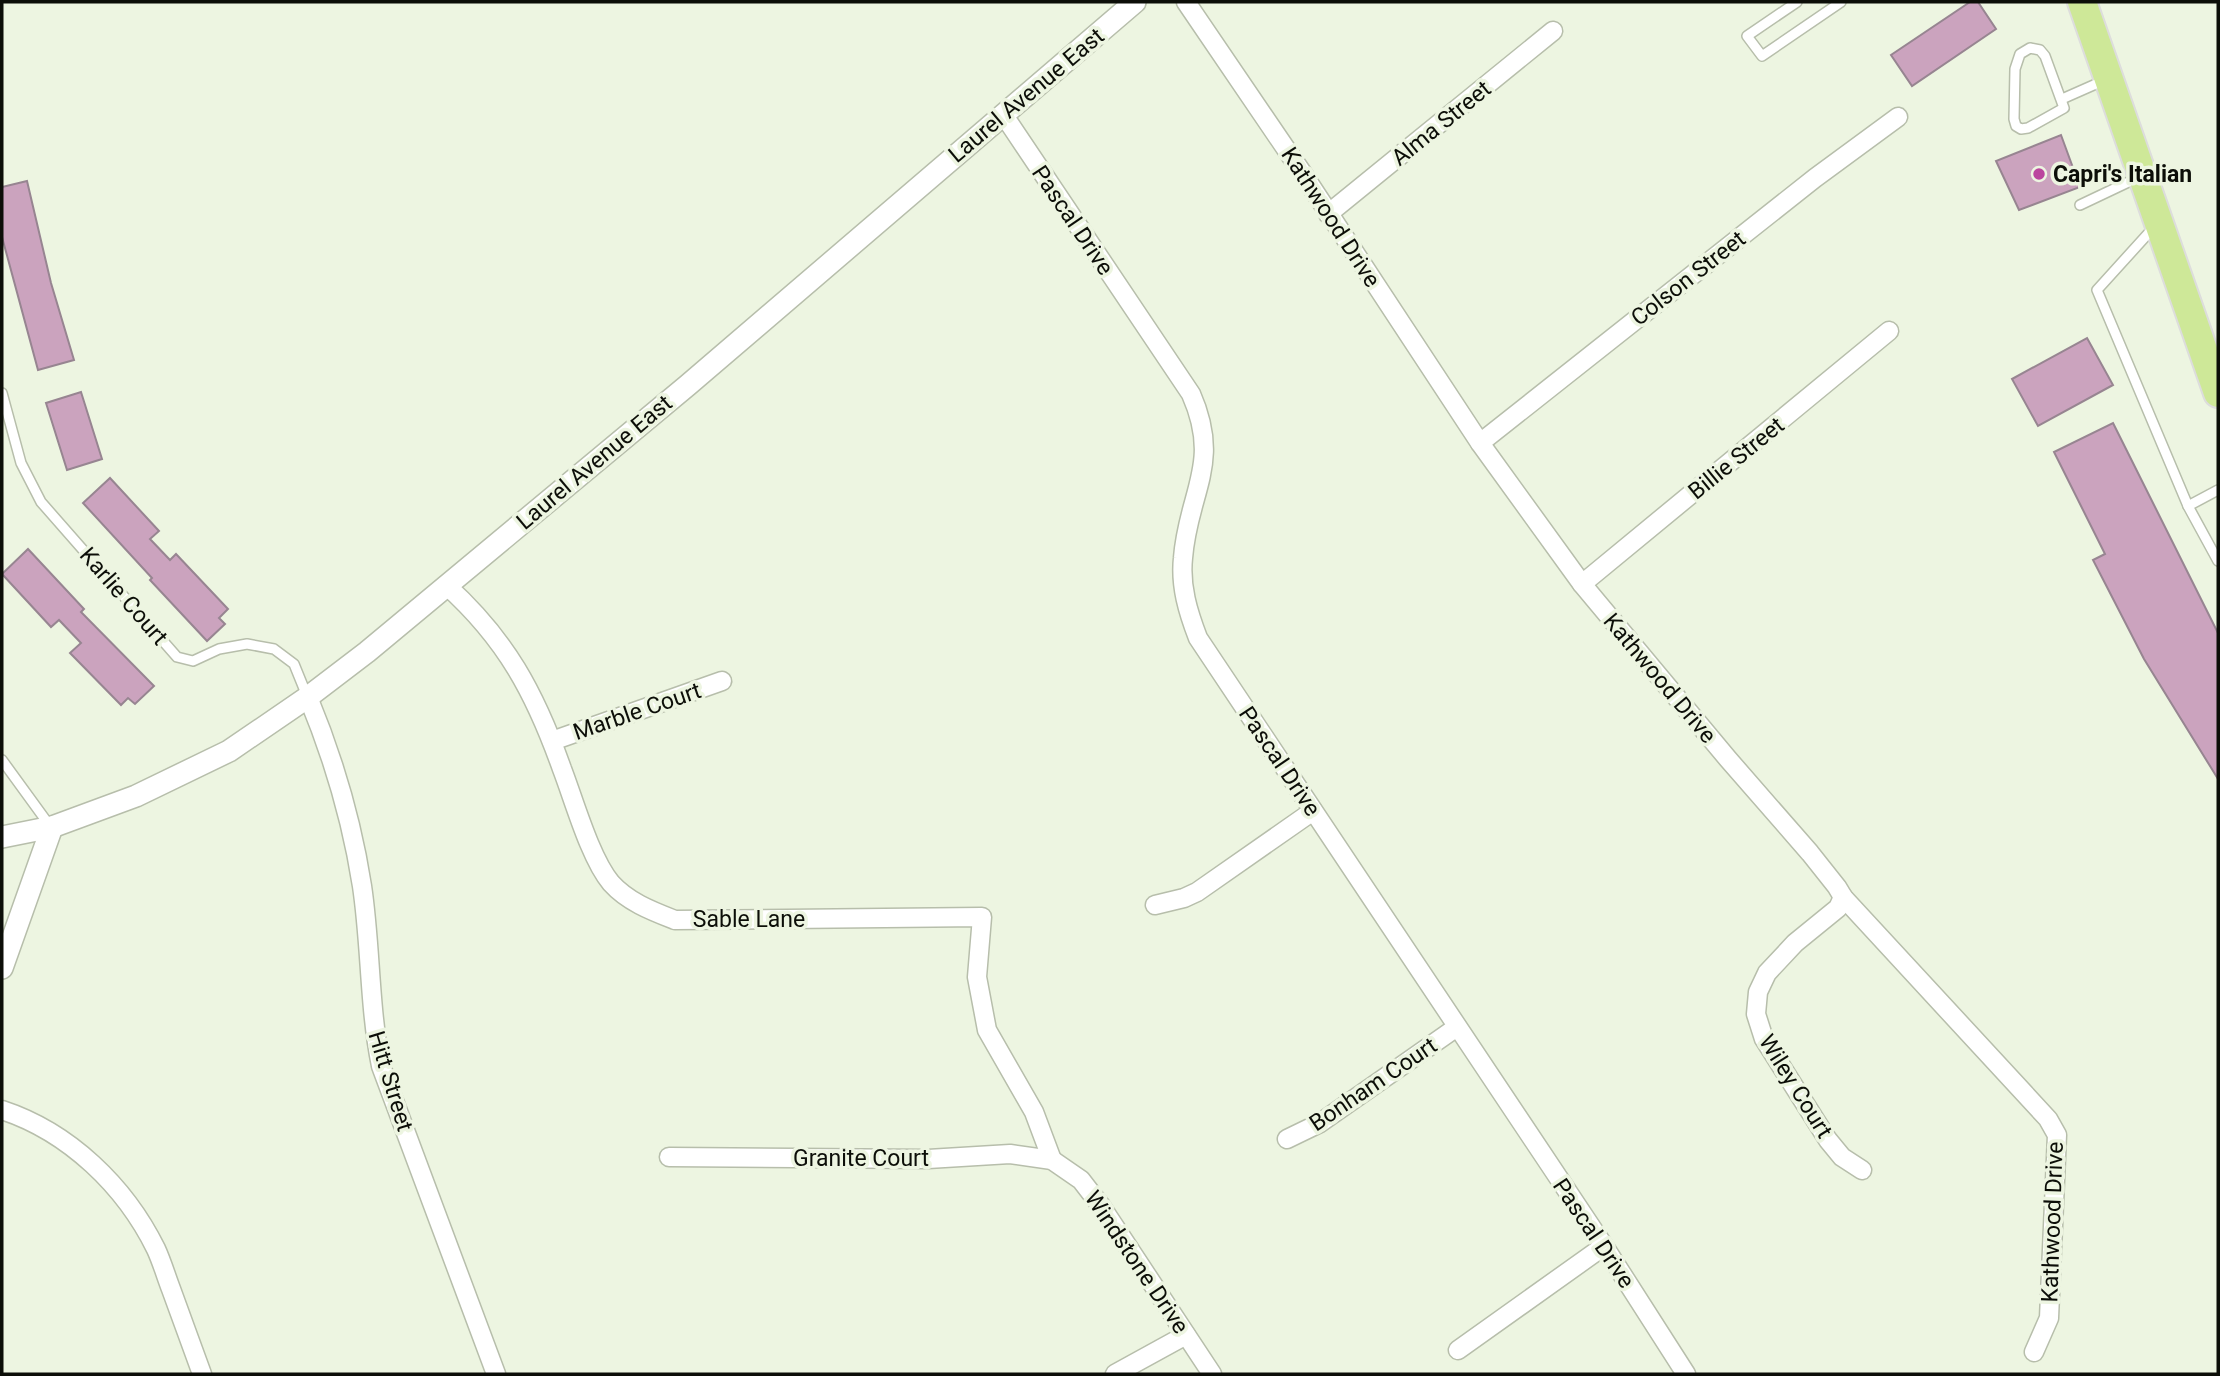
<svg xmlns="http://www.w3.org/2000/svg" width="2220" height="1376" font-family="Roboto,sans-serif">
<rect width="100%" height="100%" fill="#edf5e1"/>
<g fill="#cba3be" stroke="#978591" stroke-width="2">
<path d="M 1970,2 L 1978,2 L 1996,29 L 1912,86 L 1891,55 Z"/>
<path d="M 2061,135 L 2080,187 L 2019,210 L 1996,161 Z"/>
<path d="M 27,181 L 51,283 L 74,360 L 38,370 L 2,237 L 2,187 Z"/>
<path d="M 2087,338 L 2113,385 L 2038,426 L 2012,379 Z"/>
<path d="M 81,392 L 102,459 L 67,470 L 46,403 Z"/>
<path d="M 2113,423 L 2218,633 L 2218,779 L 2144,659 L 2093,560 L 2105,554 L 2054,452 Z"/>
<path d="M 110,478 L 159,531 L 150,539 L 170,560 L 176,554 L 228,609 L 219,618 L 225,624 L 207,641 L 150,580 L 152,578 L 83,503 Z"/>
<path d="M 28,549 L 84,609 L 81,612 L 154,686 L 135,704 L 128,698 L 121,705 L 70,653 L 81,643 L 59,620 L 51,627 L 2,574 Z"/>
</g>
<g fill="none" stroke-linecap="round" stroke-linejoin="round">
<defs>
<g id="service">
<path d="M 1797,2 L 1747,36 L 1762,56 L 1841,2"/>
<path d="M 2030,48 L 2040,50 L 2045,56 L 2064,108 L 2028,128 L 2021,129 L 2016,126 L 2014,119 L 2015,69 L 2020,54 Z"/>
<path d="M 2062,99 L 2105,80"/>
<path d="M 2080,205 L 2139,177"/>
<path d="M 2155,226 L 2097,290 L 2188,506 L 2218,561"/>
<path d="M 2,393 L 21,463 L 41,502 L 177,657 L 193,661 L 219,649 L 247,644 L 274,649 L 294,664 L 307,696"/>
<path d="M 2188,506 L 2218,490"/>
<path d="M 2,760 L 50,826"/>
</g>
<g id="minor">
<path d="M 1186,2 L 1301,171 L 1480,443 L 1582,584 L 1728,759 L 1810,853 L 1837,887 L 1843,897 L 2048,1119 L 2057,1135 L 2049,1318 L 2034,1352"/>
<path d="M 1003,114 L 1191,394 C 1222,464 1188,492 1183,558 C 1180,586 1188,612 1198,638 L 1604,1246 L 1686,1374"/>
<path d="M 1328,214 L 1553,31"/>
<path d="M 1480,443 L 1815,178 L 1898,117"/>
<path d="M 1582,584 L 1889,331"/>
<path d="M 446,585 C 506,639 535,693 562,769 C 574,800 590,858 611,883 C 628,902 652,911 675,920 L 982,917 L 977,977 L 987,1030 L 1034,1112 L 1052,1160"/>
<path d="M 308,697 C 333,757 352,822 362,886 C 371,946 369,1007 381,1066 L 496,1374"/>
<path d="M 552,741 L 722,681"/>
<path d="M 1843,897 L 1838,908 L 1795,943 L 1767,973 L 1758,992 L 1756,1014 L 1764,1039 L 1828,1140 L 1842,1157 L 1862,1170"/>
<path d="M 1155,905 L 1184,898 L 1197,892 L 1313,811"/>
<path d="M 2,1110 C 69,1132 125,1186 156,1249 C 162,1262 166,1276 171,1289 C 181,1317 192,1346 202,1374"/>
<path d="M 1287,1139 L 1320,1123 L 1457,1027"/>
<path d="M 669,1157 L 928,1159 L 1010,1154 L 1052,1160 L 1081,1180 L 1101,1206 L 1212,1374"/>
<path d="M 1458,1350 L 1604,1246"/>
<path d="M 1115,1374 L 1186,1335"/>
</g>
<g id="tertiary">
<path d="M 2,837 L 52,827 L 136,796 L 229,751 L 308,697 L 367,652 L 688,385 L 1135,2"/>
<path d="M 2,968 L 52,827"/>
</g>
<path id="trunk" d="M 2082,2 L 2218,393"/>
</defs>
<use href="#service" stroke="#b7beab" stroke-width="12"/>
<use href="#minor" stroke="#b7beab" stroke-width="21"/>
<use href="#tertiary" stroke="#b7beab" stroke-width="24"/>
<use href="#trunk" stroke="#dddddc" stroke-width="32"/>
<use href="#service" stroke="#fff" stroke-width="9"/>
<use href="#minor" stroke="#fff" stroke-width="18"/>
<use href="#tertiary" stroke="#fff" stroke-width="21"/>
<use href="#trunk" stroke="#cee898" stroke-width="28"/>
</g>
<circle fill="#bb469e" stroke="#edf5e1" stroke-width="2.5" cx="2039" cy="174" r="7"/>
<g text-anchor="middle" stroke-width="7" stroke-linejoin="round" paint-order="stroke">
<g font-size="23" fill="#0c0e08" stroke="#edf5e1">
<text transform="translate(1026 95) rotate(-40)" y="8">Laurel Avenue East</text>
<text transform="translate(1441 123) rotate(-39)" y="8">Alma Street</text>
<text transform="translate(1331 217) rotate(57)" y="8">Kathwood Drive</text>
<text transform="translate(1073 220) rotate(56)" y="8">Pascal Drive</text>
<text transform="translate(1688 278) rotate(-38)" y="8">Colson Street</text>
<text transform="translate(1736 458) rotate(-39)" y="8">Billie Street</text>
<text transform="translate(594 462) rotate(-40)" y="8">Laurel Avenue East</text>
<text transform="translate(124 596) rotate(49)" y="8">Karlie Court</text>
<text transform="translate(1660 678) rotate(50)" y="8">Kathwood Drive</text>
<text transform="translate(637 711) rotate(-19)" y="8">Marble Court</text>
<text transform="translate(1280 761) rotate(56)" y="8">Pascal Drive</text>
<text x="749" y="927">Sable Lane</text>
<text transform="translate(391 1081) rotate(73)" y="8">Hitt Street</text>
<text transform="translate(1373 1084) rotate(-34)" y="8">Bonham Court</text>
<text transform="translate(1796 1086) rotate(58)" y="8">Wiley Court</text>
<text x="861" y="1166">Granite Court</text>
<text transform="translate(2052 1222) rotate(-88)" y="8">Kathwood Drive</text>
<text transform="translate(1594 1233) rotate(56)" y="8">Pascal Drive</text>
<text transform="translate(1137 1262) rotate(56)" y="8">Windstone Drive</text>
</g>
<g font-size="23" font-weight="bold" fill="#0c0e08" stroke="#edf5e1" text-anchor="start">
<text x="2053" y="182">Capri's Italian</text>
</g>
</g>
<rect width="2220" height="1376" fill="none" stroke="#0c0e08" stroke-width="7"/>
</svg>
